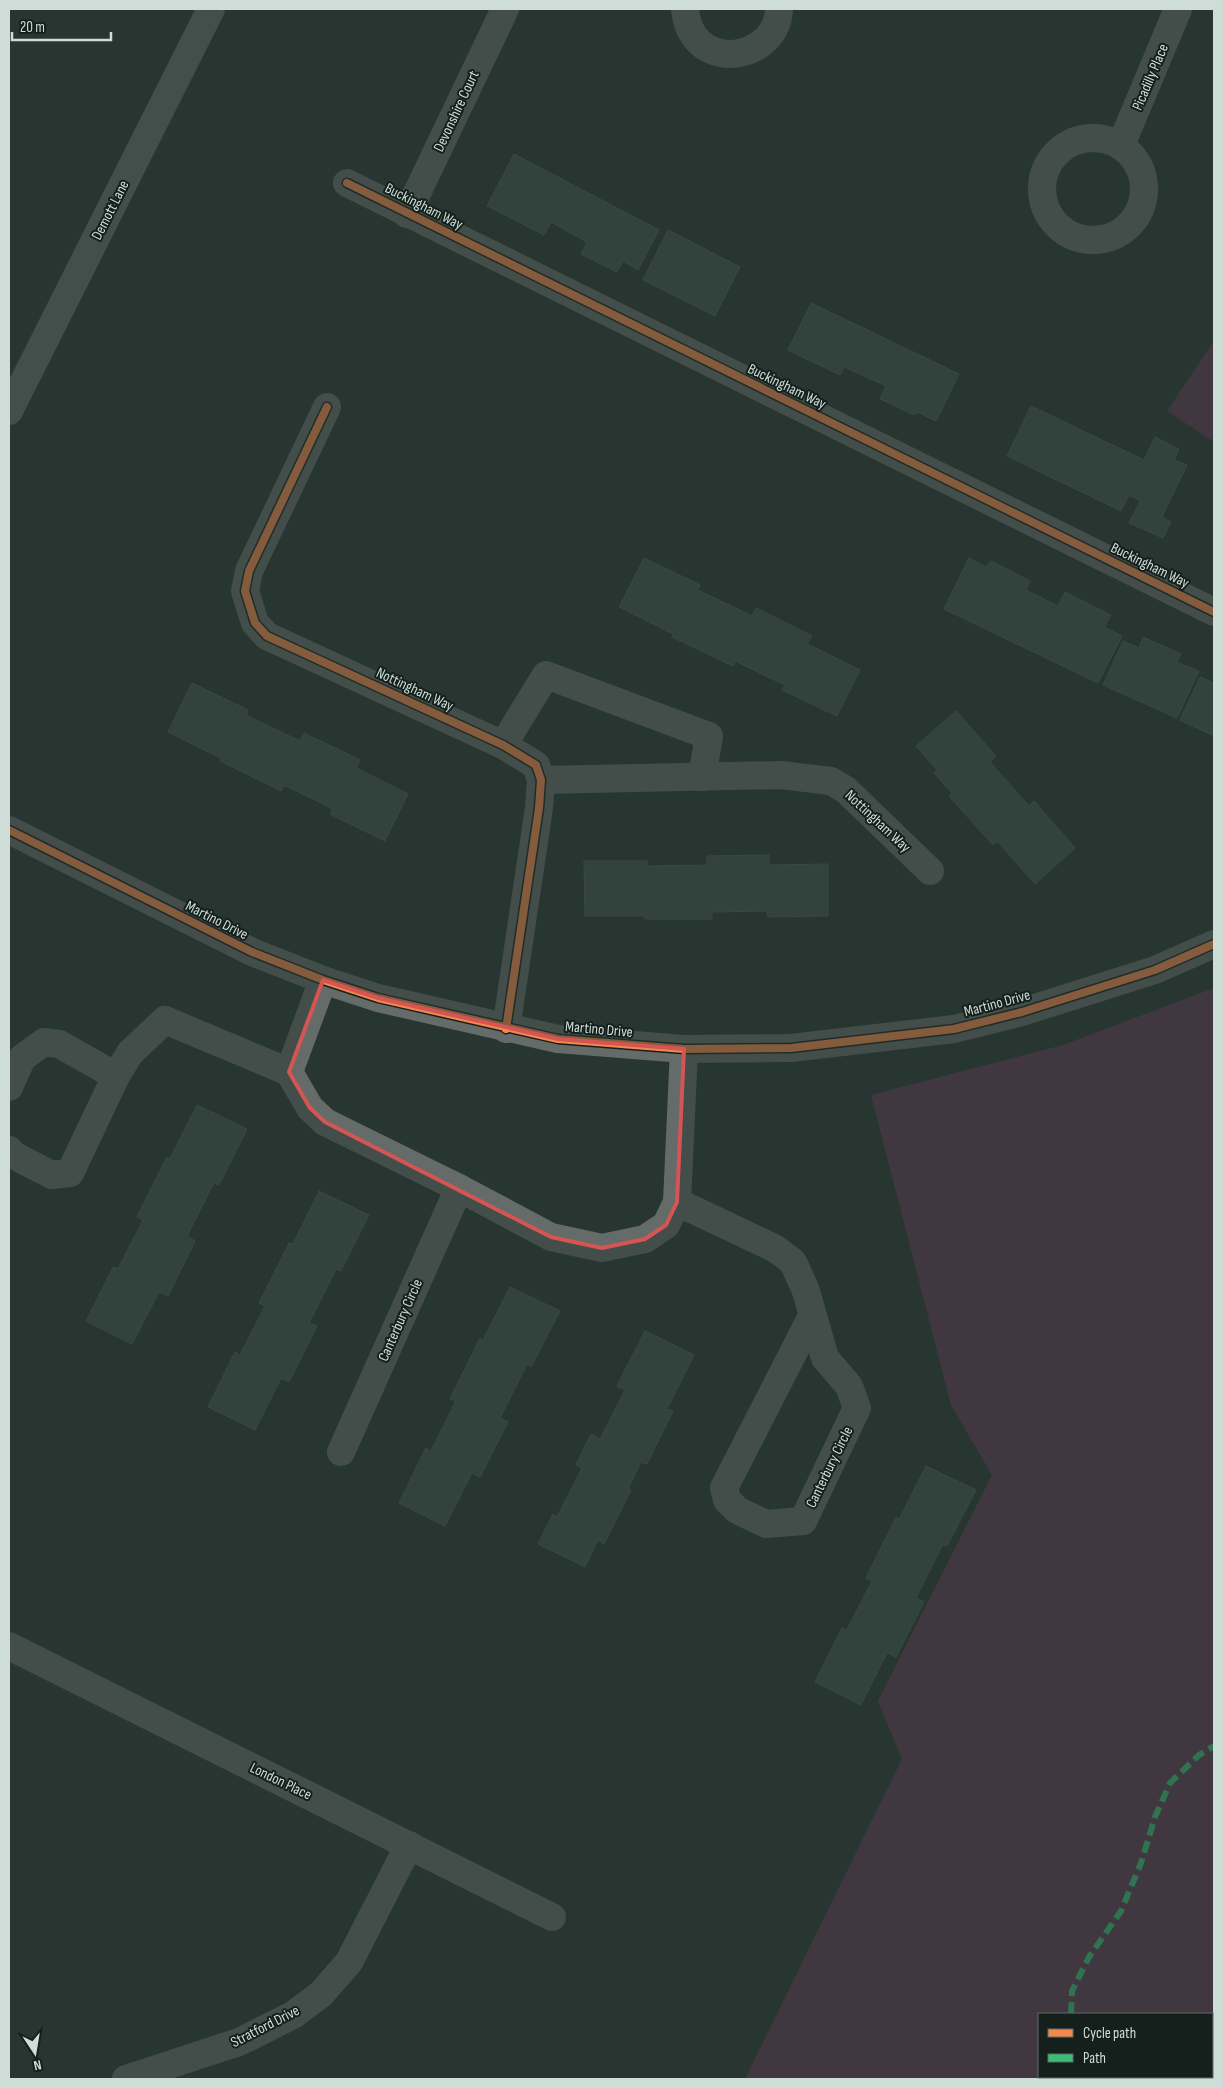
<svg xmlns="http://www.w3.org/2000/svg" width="1223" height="2088" font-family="'Sofia Sans Condensed',sans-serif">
<rect width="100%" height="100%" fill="#283631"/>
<g fill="#613952" fill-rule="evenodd">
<path d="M 1214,341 L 1214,442 L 1167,411 Z"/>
<path d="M 1214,988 L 1214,2079 L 745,2079 L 902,1759 L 878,1701 L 992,1475 L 951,1405 L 871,1095 L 1063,1045 ZM 1039,2014 L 1212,2014 L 1212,2077 L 1039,2077 Z"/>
</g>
<g fill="#3e524c" stroke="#505b57">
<path d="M 514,154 L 659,230 L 638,270 L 623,261 L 617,272 L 581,254 L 587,242 L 551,222 L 544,235 L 487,206 Z"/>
<path d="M 668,230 L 740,267 L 715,316 L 643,280 Z"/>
<path d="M 811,303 L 959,374 L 936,421 L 917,412 L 914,415 L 880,399 L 886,386 L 844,367 L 840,375 L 788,350 Z"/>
<path d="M 1031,406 L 1144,460 L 1155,437 L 1179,449 L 1174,460 L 1187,465 L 1162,517 L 1171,522 L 1163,538 L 1129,523 L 1140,501 L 1129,495 L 1121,511 L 1007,456 Z"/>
<path d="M 644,558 L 700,585 L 698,590 L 752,616 L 756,608 L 812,636 L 807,644 L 860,670 L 837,716 L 782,690 L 785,685 L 735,661 L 733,666 L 672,637 L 673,634 L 619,607 Z"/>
<path d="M 969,558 L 986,567 L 991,561 L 1030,581 L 1026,590 L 1058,606 L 1065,592 L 1111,615 L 1104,627 L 1122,636 L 1098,683 L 944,609 Z"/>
<path d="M 1143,637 L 1181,654 L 1177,662 L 1199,671 L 1177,718 L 1103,685 L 1123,641 L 1139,648 Z"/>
<path d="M 1200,677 L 1214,683 L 1214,736 L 1180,720 Z"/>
<path d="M 192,683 L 248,710 L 246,715 L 300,741 L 304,733 L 360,760 L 356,768 L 408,794 L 385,841 L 330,814 L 333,809 L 284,785 L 281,791 L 220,761 L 221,758 L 168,732 Z"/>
<path d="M 956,711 L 996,756 L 990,762 L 1029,806 L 1034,801 L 1075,848 L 1035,884 L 997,841 L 993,845 L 949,796 L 952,793 L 934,773 L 937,770 L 916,746 Z"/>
<path d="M 769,855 L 769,865 L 828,864 L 828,916 L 768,917 L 767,911 L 712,912 L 712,919 L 645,919 L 644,916 L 585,916 L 584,861 L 647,861 L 647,866 L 707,865 L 707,856 Z"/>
<path d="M 197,1105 L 247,1129 L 219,1185 L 214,1183 L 187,1236 L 195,1241 L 168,1296 L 159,1292 L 132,1344 L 86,1321 L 113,1267 L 118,1269 L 143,1220 L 137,1217 L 167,1157 L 170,1159 Z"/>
<path d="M 319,1191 L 369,1215 L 341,1271 L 336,1269 L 309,1323 L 317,1326 L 289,1382 L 281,1378 L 255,1430 L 208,1407 L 235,1352 L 240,1355 L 265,1306 L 259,1303 L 289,1243 L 293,1244 Z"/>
<path d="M 510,1287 L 560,1311 L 531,1367 L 527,1364 L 500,1418 L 508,1422 L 480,1477 L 472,1473 L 445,1526 L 399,1503 L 426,1448 L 431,1451 L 456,1401 L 450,1399 L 480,1338 L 483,1340 Z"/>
<path d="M 645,1331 L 694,1355 L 667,1409 L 673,1411 L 647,1464 L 641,1462 L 628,1489 L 631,1490 L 604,1544 L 598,1540 L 585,1567 L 538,1544 L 553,1514 L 557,1517 L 582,1468 L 576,1465 L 591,1434 L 600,1439 L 625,1390 L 617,1386 Z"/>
<path d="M 926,1466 L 976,1490 L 947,1546 L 943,1544 L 916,1598 L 924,1602 L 896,1657 L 887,1653 L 861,1705 L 815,1682 L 842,1628 L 847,1630 L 872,1581 L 866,1578 L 896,1517 L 899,1520 Z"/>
</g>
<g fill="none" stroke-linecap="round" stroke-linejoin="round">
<g stroke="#656b68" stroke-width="28">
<path d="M 685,9 C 686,17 687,24 691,31 C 713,72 778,54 779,9"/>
<circle cx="1093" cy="189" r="51"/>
<path d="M 1121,145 L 1178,9"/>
<path d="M 347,183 L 1214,612"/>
<path d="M 407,214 L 505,9"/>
<path d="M 327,407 L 249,571 L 245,591 L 255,623 L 267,636 L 503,745 L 536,765 L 541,780 L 539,808 L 506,1029"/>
<path d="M 503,745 L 546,675 L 709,736 L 702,777"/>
<path d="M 541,780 L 781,775 L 831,781 L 846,790 L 930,871"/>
<path d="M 9,830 L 252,952 L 323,980 L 378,998 L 558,1039 L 684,1049 L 791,1048 L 954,1029 L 1022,1012 L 1155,970 L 1214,944"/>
<path d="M 289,1072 L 323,980"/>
<path d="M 9,1087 L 22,1058 L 44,1042 L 59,1044 L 116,1076"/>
<path d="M 9,1150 L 13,1155 L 52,1175 L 70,1173 L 116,1076 L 130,1053 L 165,1020 L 289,1072 L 310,1108 L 325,1122 L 459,1188 L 551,1237 L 602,1248 L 645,1239 L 666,1225 L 677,1202 L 684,1049"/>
<path d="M 677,1202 L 776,1249 L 793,1262 L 806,1291 L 825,1358 L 849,1386 L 857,1408 L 803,1521 L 766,1524 L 737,1510 L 727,1500 L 724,1488 L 812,1316"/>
<path d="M 341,1452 L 459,1188"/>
<path d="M 9,1646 L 552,1917"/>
<path d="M 126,2079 L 239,2042 L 293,2015 L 321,1994 L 349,1962 L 409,1845"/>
</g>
<path stroke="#656d6a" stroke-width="28" d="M 9,411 L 211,9"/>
<g stroke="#3abd76" stroke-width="6" stroke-dasharray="12 6" stroke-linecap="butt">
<path d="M 1071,2014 L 1072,1991 L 1089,1957 L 1121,1911 L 1141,1863 L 1155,1817 L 1170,1783 L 1199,1755 L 1214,1746"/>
<path d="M 1094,2077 L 1095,2079"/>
</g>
<defs>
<g id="cycleway">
<path d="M 347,183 L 1214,612"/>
<path d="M 327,407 L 249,571 L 245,591 L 255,623 L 267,636 L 503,745 L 536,765 L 541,780 L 539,808 L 506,1029"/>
<path d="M 9,830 L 252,952 L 323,980 L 378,998 L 558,1039 L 684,1049 L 791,1048 L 954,1029 L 1022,1012 L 1155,970 L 1214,944"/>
</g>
</defs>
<use href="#cycleway" stroke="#15201c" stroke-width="11"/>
<use href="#cycleway" stroke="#f5874c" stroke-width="8"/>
</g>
<path d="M0 0H1223V2088H0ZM 323,980 L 378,998 L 558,1039 L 684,1049 L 677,1202 L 666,1225 L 645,1239 L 602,1248 L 551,1237 L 325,1122 L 310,1108 L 289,1072 Z" fill="#283631" fill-opacity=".55" fill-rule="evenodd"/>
<path fill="none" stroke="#d45554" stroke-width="4" stroke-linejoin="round" d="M 323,980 L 378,998 L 558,1039 L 684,1049 L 677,1202 L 666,1225 L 645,1239 L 602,1248 L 551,1237 L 325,1122 L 310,1108 L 289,1072 Z"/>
<g text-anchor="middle" stroke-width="4" stroke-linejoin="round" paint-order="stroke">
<g font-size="15" fill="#ceddd7" stroke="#15201c">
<text transform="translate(1150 77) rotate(-67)" y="5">Picadilly Place</text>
<text transform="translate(456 111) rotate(-65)" y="5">Devonshire Court</text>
<text transform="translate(424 206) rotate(27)" y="5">Buckingham Way</text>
<text transform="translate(110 210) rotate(-63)" y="5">Demott Lane</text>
<text transform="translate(787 386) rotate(26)" y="5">Buckingham Way</text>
<text transform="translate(1150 565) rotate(26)" y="5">Buckingham Way</text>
<text transform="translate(415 689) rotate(25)" y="5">Nottingham Way</text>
<text transform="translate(878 821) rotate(43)" y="5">Nottingham Way</text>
<text transform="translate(217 920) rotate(27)" y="5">Martino Drive</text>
<text transform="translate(997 1003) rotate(-15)" y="5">Martino Drive</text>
<text transform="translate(599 1029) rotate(5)" y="5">Martino Drive</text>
<text transform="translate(400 1320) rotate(-66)" y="5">Canterbury Circle</text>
<text transform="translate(829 1467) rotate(-64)" y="5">Canterbury Circle</text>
<text transform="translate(281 1781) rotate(26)" y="5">London Place</text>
<text transform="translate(265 2026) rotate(-27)" y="5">Stratford Drive</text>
</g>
</g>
<rect width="1223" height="2088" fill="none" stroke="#ceddd7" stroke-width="20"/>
<rect x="1038" y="2013" width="175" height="65" fill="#15201c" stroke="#5f6c67"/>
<rect x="1048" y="2029" width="25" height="8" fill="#f5874c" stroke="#5f6c67"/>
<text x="1083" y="2038" font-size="15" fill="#ceddd7">Cycle path</text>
<rect x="1048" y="2054" width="25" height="8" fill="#3abd76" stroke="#5f6c67"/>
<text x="1083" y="2063" font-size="15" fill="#ceddd7">Path</text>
<g transform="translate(35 2053) rotate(168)" stroke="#15201c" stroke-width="4" paint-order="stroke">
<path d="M0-4L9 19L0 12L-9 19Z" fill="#ceddd7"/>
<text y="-8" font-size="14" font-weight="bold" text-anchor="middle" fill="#ceddd7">N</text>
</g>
<path d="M12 32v8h99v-8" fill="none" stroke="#ceddd7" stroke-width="2.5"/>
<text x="20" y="32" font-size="15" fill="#ceddd7" stroke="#15201c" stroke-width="4" paint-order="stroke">20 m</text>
</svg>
